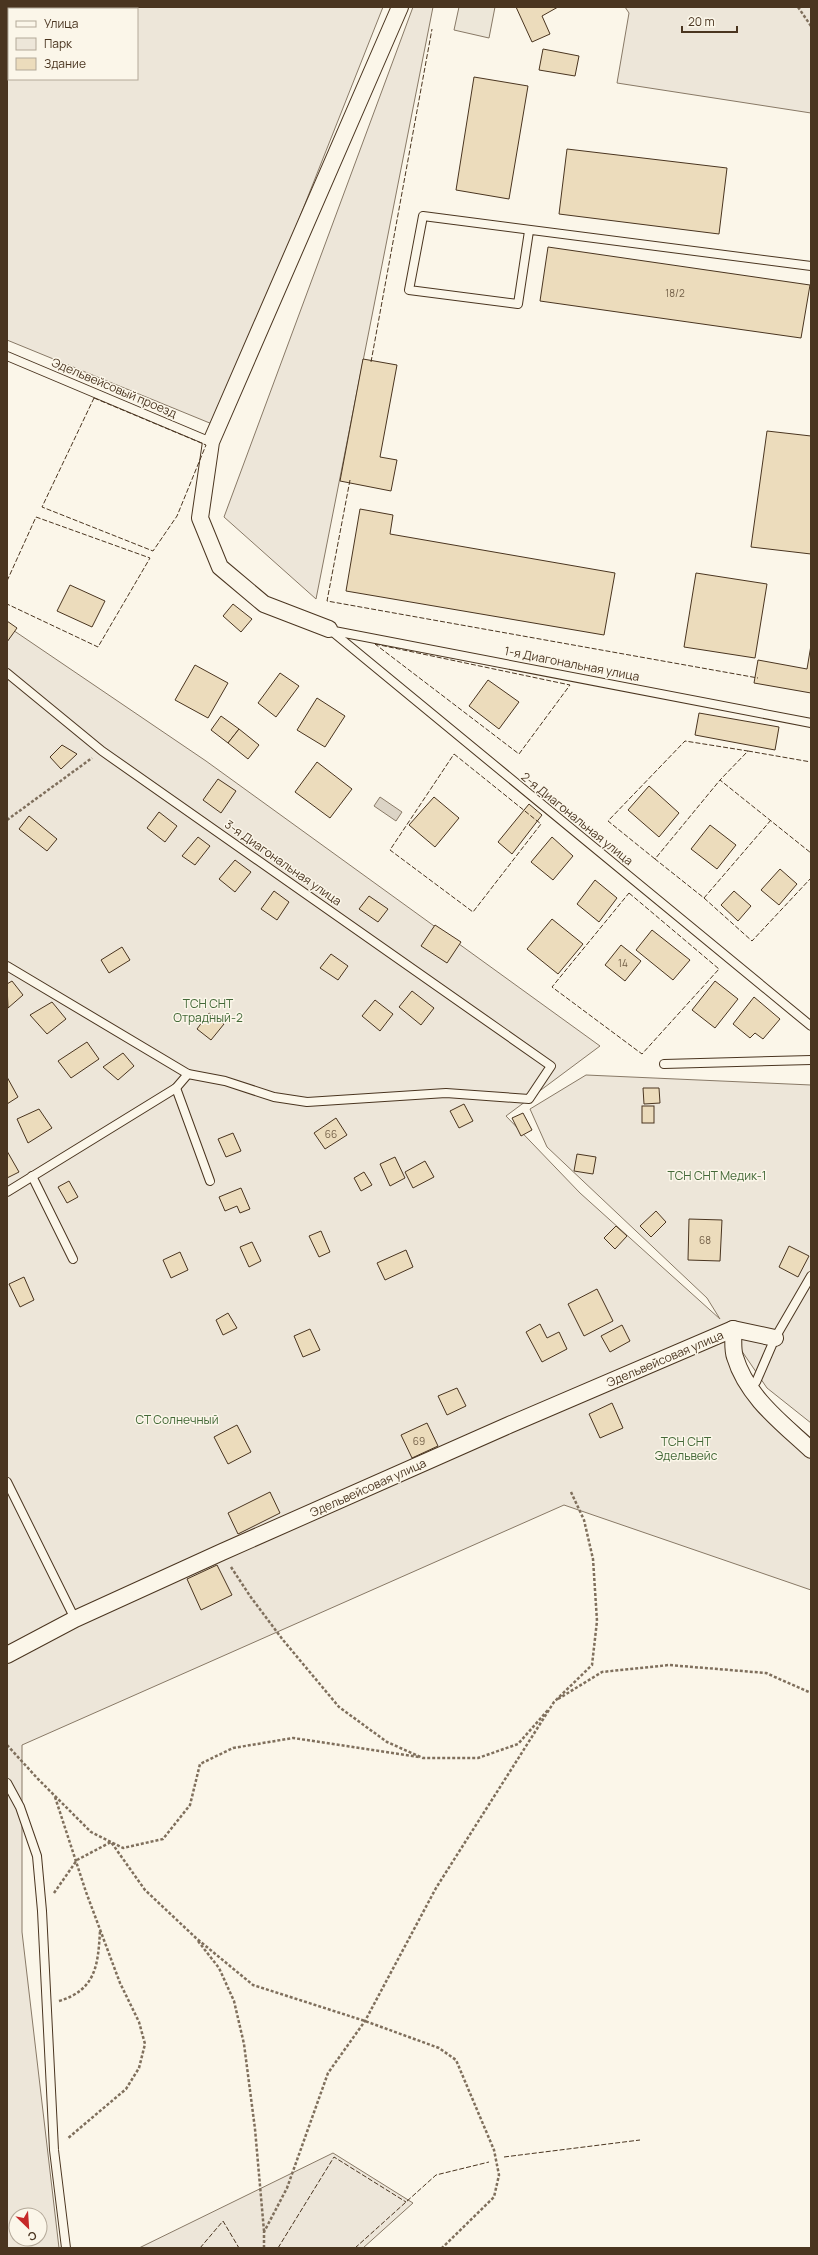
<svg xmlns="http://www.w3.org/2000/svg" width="818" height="2255" font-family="Manrope,sans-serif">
<rect width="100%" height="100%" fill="#fbf6e9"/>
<g fill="#ede6d9" stroke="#887966" fill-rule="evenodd">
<path d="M 7,7 L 383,7 L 217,426 L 7,340 ZM 9,9 L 137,9 L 137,79 L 9,79 Z"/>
<path d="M 413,7 L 433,7 L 316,599 L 224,517 Z"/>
<path d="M 625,7 L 811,7 L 811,113 L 617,83 L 629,13 Z"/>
<path d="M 7,626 L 206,761 L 600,1046 L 506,1116 L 580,1193 L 720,1319 L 707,1298 L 547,1147 L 530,1109 L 586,1075 L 811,1085 L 811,1423 L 767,1388 L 735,1341 L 759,1392 L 811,1438 L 811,1590 L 564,1505 L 22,1745 L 22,1932 L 59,2248 L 7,2248 ZM 16,2215 L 40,2215 L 40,2239 L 16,2239 Z"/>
<path d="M 333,2153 L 413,2203 L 363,2248 L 139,2248 Z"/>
</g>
<path fill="#ede7d9" stroke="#887966" d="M 459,7 L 495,7 L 489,38 L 454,30 Z"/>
<path fill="#dcd4c6" stroke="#887966" d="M 380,797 L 402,812 L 396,821 L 374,806 Z"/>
<g fill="#ecdcbc" stroke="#4a3520">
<path d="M 516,7 L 558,7 L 542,16 L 550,34 L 532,42 Z"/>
<path d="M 543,49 L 579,56 L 575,76 L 539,70 Z"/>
<path d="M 474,77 L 528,86 L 509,199 L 456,190 Z"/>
<path d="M 567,149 L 727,168 L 719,234 L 559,214 Z"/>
<path d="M 548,247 L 810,285 L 801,338 L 540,301 Z"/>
<path d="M 363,359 L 397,365 L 380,457 L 397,460 L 391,491 L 340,481 Z"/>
<path d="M 767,431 L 811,436 L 811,554 L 751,547 Z"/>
<path d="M 360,509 L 393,515 L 390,534 L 615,573 L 604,635 L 346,591 Z"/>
<path d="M 696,573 L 767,584 L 755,658 L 684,647 Z"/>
<path d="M 70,585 L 105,601 L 92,627 L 57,611 Z"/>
<path d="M 233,604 L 252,619 L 241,632 L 223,616 Z"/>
<path d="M 7,621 L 17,628 L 7,642 Z"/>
<path d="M 811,645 L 811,693 L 754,683 L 758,660 L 807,669 Z"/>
<path d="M 195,665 L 228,683 L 208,718 L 175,700 Z"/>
<path d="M 280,673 L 299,686 L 276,717 L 258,703 Z"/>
<path d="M 488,680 L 519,702 L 499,729 L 469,706 Z"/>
<path d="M 317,698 L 345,716 L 325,747 L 297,730 Z"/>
<path d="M 699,713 L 779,727 L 775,750 L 695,735 Z"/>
<path d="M 221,716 L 239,729 L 228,743 L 211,730 Z"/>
<path d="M 239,729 L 259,745 L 248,759 L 228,743 Z"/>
<path d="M 62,745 L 77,754 L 61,769 L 50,757 Z"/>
<path d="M 317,762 L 352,789 L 330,818 L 295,792 Z"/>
<path d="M 218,779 L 236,791 L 221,813 L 203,800 Z"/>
<path d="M 649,786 L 679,813 L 659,837 L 628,810 Z"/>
<path d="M 434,797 L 459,818 L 435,847 L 409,825 Z"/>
<path d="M 529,804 L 542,815 L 512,854 L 498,842 Z"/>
<path d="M 159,812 L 177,826 L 165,842 L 147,828 Z"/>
<path d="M 29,816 L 57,839 L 47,851 L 19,829 Z"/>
<path d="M 710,825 L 736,845 L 717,869 L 691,849 Z"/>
<path d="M 198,837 L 210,846 L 195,865 L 182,856 Z"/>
<path d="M 552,837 L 573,856 L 553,880 L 531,862 Z"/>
<path d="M 235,860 L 251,872 L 235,892 L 219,879 Z"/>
<path d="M 780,869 L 797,884 L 779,905 L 761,890 Z"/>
<path d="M 595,880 L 617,898 L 599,922 L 577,904 Z"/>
<path d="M 274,891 L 289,902 L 277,920 L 261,909 Z"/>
<path d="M 734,891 L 751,906 L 738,921 L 721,905 Z"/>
<path d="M 369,896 L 388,909 L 378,922 L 359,909 Z"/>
<path d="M 552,919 L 583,944 L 558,974 L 527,949 Z"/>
<path d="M 435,925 L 461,942 L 447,963 L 421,946 Z"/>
<path d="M 652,930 L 690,960 L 673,980 L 636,950 Z"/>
<path d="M 621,945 L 641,961 L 625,981 L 605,965 Z"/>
<path d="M 122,947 L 130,960 L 109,973 L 101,960 Z"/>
<path d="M 331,954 L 348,966 L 338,980 L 320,968 Z"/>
<path d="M 12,981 L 23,995 L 8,1008 L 7,984 Z"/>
<path d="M 715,981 L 738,999 L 715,1028 L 692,1010 Z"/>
<path d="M 412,991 L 434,1008 L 421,1025 L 399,1007 Z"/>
<path d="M 754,997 L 780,1019 L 763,1039 L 755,1033 L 750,1038 L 733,1024 Z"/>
<path d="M 375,1000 L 393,1014 L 380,1031 L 362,1016 Z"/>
<path d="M 52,1002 L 66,1019 L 47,1034 L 30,1015 Z"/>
<path d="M 209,1013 L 224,1024 L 211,1040 L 197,1029 Z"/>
<path d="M 87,1042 L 99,1059 L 71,1078 L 58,1061 Z"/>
<path d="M 123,1053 L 134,1066 L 118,1080 L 103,1067 Z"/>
<path d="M 7,1077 L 18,1097 L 7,1104 Z"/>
<path d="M 643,1088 L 659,1088 L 660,1103 L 644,1104 Z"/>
<path d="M 464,1104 L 473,1121 L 459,1128 L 450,1111 Z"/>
<rect x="642" y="1106" width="12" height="17"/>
<path d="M 39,1109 L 52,1128 L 28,1143 L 17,1119 Z"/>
<path d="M 523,1113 L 532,1130 L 521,1136 L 512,1118 Z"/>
<path d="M 336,1118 L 347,1135 L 325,1149 L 314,1133 Z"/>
<path d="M 233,1133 L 241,1151 L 226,1157 L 218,1139 Z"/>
<path d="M 7,1151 L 19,1172 L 7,1178 Z"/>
<path d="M 577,1154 L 596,1157 L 593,1174 L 574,1171 Z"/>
<path d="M 395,1157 L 405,1178 L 390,1186 L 380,1164 Z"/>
<path d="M 425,1161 L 434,1177 L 413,1188 L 405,1172 Z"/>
<path d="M 364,1172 L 372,1185 L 361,1191 L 354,1178 Z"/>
<path d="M 69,1181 L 78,1197 L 67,1203 L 58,1187 Z"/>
<path d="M 241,1188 L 250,1209 L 240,1213 L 237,1206 L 225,1211 L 219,1197 Z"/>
<path d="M 656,1211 L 666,1222 L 651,1237 L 640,1226 Z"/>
<path d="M 689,1219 L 722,1220 L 720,1261 L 688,1260 Z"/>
<path d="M 616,1226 L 627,1236 L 615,1249 L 604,1238 Z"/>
<path d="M 321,1231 L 330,1252 L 319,1257 L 309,1236 Z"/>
<path d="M 252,1242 L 261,1261 L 249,1267 L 240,1247 Z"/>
<path d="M 789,1246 L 809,1256 L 798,1277 L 779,1267 Z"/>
<path d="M 406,1250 L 413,1267 L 385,1280 L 377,1263 Z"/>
<path d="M 180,1252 L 188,1270 L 171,1278 L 163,1260 Z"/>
<path d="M 24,1277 L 34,1300 L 20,1307 L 9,1284 Z"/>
<path d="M 597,1289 L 613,1321 L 584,1336 L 568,1304 Z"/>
<path d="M 228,1313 L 237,1328 L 223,1335 L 216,1320 Z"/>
<path d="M 540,1324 L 547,1338 L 559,1332 L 567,1349 L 542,1362 L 526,1332 Z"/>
<path d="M 622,1325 L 630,1341 L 610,1352 L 601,1336 Z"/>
<path d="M 310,1329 L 320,1350 L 303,1357 L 294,1336 Z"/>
<path d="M 457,1388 L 466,1406 L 447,1415 L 438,1396 Z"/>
<path d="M 612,1403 L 623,1428 L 600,1438 L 589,1414 Z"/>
<path d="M 427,1423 L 438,1446 L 412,1458 L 401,1435 Z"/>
<path d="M 237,1425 L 251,1452 L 228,1464 L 214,1437 Z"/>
<path d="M 270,1492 L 280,1513 L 238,1534 L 228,1513 Z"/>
<path d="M 217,1565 L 232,1595 L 201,1610 L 187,1579 Z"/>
</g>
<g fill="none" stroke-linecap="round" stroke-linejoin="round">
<defs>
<g id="lane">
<path d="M 529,231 L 518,304 L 409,290 L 423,216 L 811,266"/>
<path d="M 7,356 L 211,442"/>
<path d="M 329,629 L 811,1026"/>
<path d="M 329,630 L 811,723"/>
<path d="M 7,673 L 102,751 L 551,1066 L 529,1099 L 446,1093 L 307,1102 L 274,1097 L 225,1081 L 188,1074 L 7,966"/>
<path d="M 664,1064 L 811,1060"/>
<path d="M 176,1088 L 210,1181"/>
<path d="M 32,1176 L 73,1259"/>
<path d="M 7,1192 L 176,1088 L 188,1074"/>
<path d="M 756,1382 L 775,1338 L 811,1276"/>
<path d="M 7,1482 L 75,1619"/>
<path d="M 7,1783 L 20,1807 L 37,1856 L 42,1911 L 54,2150 L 66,2248"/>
</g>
<g id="street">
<path d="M 329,629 L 264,604 L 220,567 L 200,518 L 211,442 L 400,7"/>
<path d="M 733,1329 C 734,1338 732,1349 735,1357 C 747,1397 782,1423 811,1450"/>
<path d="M 7,1655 L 75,1619 L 222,1552 L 509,1425 L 733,1329 L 775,1338"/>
</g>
</defs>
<use href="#lane" stroke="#4a3520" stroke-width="10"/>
<use href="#street" stroke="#4a3520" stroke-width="18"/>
<g stroke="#7f6f5c" stroke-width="2.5" stroke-dasharray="3 2" stroke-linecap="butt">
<path d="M 798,7 L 811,26"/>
<path d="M 7,820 L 92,758"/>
<path d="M 231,1567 L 250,1596 L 283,1640 L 339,1707 L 387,1742 L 423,1758 L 478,1758 L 518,1744 L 548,1710"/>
<path d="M 558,1699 L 602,1672 L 669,1665 L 766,1673 L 811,1693"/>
<path d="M 7,1745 L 38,1779 L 91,1832 L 123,1848 L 163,1839 L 190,1805 L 200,1764 L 233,1748 L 293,1738 L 419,1757"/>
<path d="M 55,1797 L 86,1892 L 120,1983 L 139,2022 L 145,2044 L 139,2068 L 126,2089 L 67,2139"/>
<path d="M 54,1893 L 77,1860 L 111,1842 L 145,1890 L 196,1938 L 253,1985 L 365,2021 L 439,2048 L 456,2060 L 494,2150 L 499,2175 L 494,2197 L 442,2248"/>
<path d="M 198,1941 L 219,1968 L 234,2001 L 244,2044 L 255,2129 L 264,2231"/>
<path d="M 59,2001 C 96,1990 98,1965 100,1931"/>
<path d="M 264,2248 L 264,2232 L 287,2188 L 328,2073 L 365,2021 L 436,1888 L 554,1702 L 592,1665 L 597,1621 L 593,1559 L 584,1520 L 571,1492"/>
</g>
<use href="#lane" stroke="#fbf6e9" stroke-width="8"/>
<use href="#street" stroke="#fbf6e9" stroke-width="16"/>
<g stroke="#4a3520" stroke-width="1" stroke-dasharray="5 2" stroke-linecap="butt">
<path d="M 371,362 L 432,29"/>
<path d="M 94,398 L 206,445 L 177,516 L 153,551 L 42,507 Z"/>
<path d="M 350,480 L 327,601 L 758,678"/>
<path d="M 7,581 L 36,517 L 150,558 L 98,647 L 7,604"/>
<path d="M 375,644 L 570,685 L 519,754 Z"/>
<path d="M 748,751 L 811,762"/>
<path d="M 454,754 L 541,824 L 473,912 L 390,850 Z"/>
<path d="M 771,820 L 704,898 L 655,859 L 720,780 L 811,853"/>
<path d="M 655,859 L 608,821 L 685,741 L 748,751 L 720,780"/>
<path d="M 629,893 L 719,969 L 642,1054 L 552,987 Z"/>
<path d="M 704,898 L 752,941 L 811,878"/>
<path d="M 504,2157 L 640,2140"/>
<path d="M 200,2248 L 223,2221 L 239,2248"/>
<path d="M 278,2248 L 334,2157 L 406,2202"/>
<path d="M 355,2248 L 436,2175 L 489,2162"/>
</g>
</g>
<g text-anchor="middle" stroke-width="3" stroke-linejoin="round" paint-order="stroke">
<g font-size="10" fill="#725f47">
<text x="675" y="297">18/2</text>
<text x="623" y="967">14</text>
<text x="331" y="1138">66</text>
<text x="705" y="1244">68</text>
<text x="419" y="1445">69</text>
</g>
<g font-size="12" fill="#4a3520" stroke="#fbf6e9">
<text transform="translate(114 388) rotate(23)" y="4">Эдельвейсовый проезд</text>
<text transform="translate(572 664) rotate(11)" y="4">1-я Диагональная улица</text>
<text transform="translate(577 819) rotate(39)" y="4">2-я Диагональная улица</text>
<text transform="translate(283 863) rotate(35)" y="4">3-я Диагональная улица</text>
<text transform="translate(665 1359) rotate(-23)" y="4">Эдельвейсовая улица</text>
<text transform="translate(368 1488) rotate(-24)" y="4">Эдельвейсовая улица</text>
</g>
<g font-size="12" fill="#436837" stroke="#fbf6e9">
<text x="208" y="1008">ТСН СНТ<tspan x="208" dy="14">Отрадный-2</tspan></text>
<text x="717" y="1180">ТСН СНТ Медик-1</text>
<text x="177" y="1424">СТ Солнечный</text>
<text x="686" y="1446">ТСН СНТ<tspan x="686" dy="14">Эдельвейс</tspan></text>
</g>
</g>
<rect width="818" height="2255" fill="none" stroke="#4a3520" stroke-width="16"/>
<rect x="8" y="8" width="130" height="72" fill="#fbf6e9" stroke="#b4a999"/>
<rect x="16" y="21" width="20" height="6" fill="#fbf6e9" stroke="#b4a999"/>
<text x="44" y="28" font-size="12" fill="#4a3520">Улица</text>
<rect x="16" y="38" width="20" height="12" fill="#ede6d9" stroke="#b4a999"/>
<text x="44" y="48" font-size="12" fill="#4a3520">Парк</text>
<rect x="16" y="58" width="20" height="12" fill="#ecdcbc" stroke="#b4a999"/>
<text x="44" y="68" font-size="12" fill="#4a3520">Здание</text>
<g transform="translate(28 2227) rotate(155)"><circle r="19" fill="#fbf6e9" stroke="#b4a999"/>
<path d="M0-3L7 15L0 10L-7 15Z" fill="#c62828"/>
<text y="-6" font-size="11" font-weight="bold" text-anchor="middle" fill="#4a3520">С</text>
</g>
<path d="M682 26v6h55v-6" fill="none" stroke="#4a3520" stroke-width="2"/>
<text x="688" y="26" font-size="12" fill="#4a3520" stroke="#fbf6e9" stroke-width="3" paint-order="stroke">20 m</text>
</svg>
